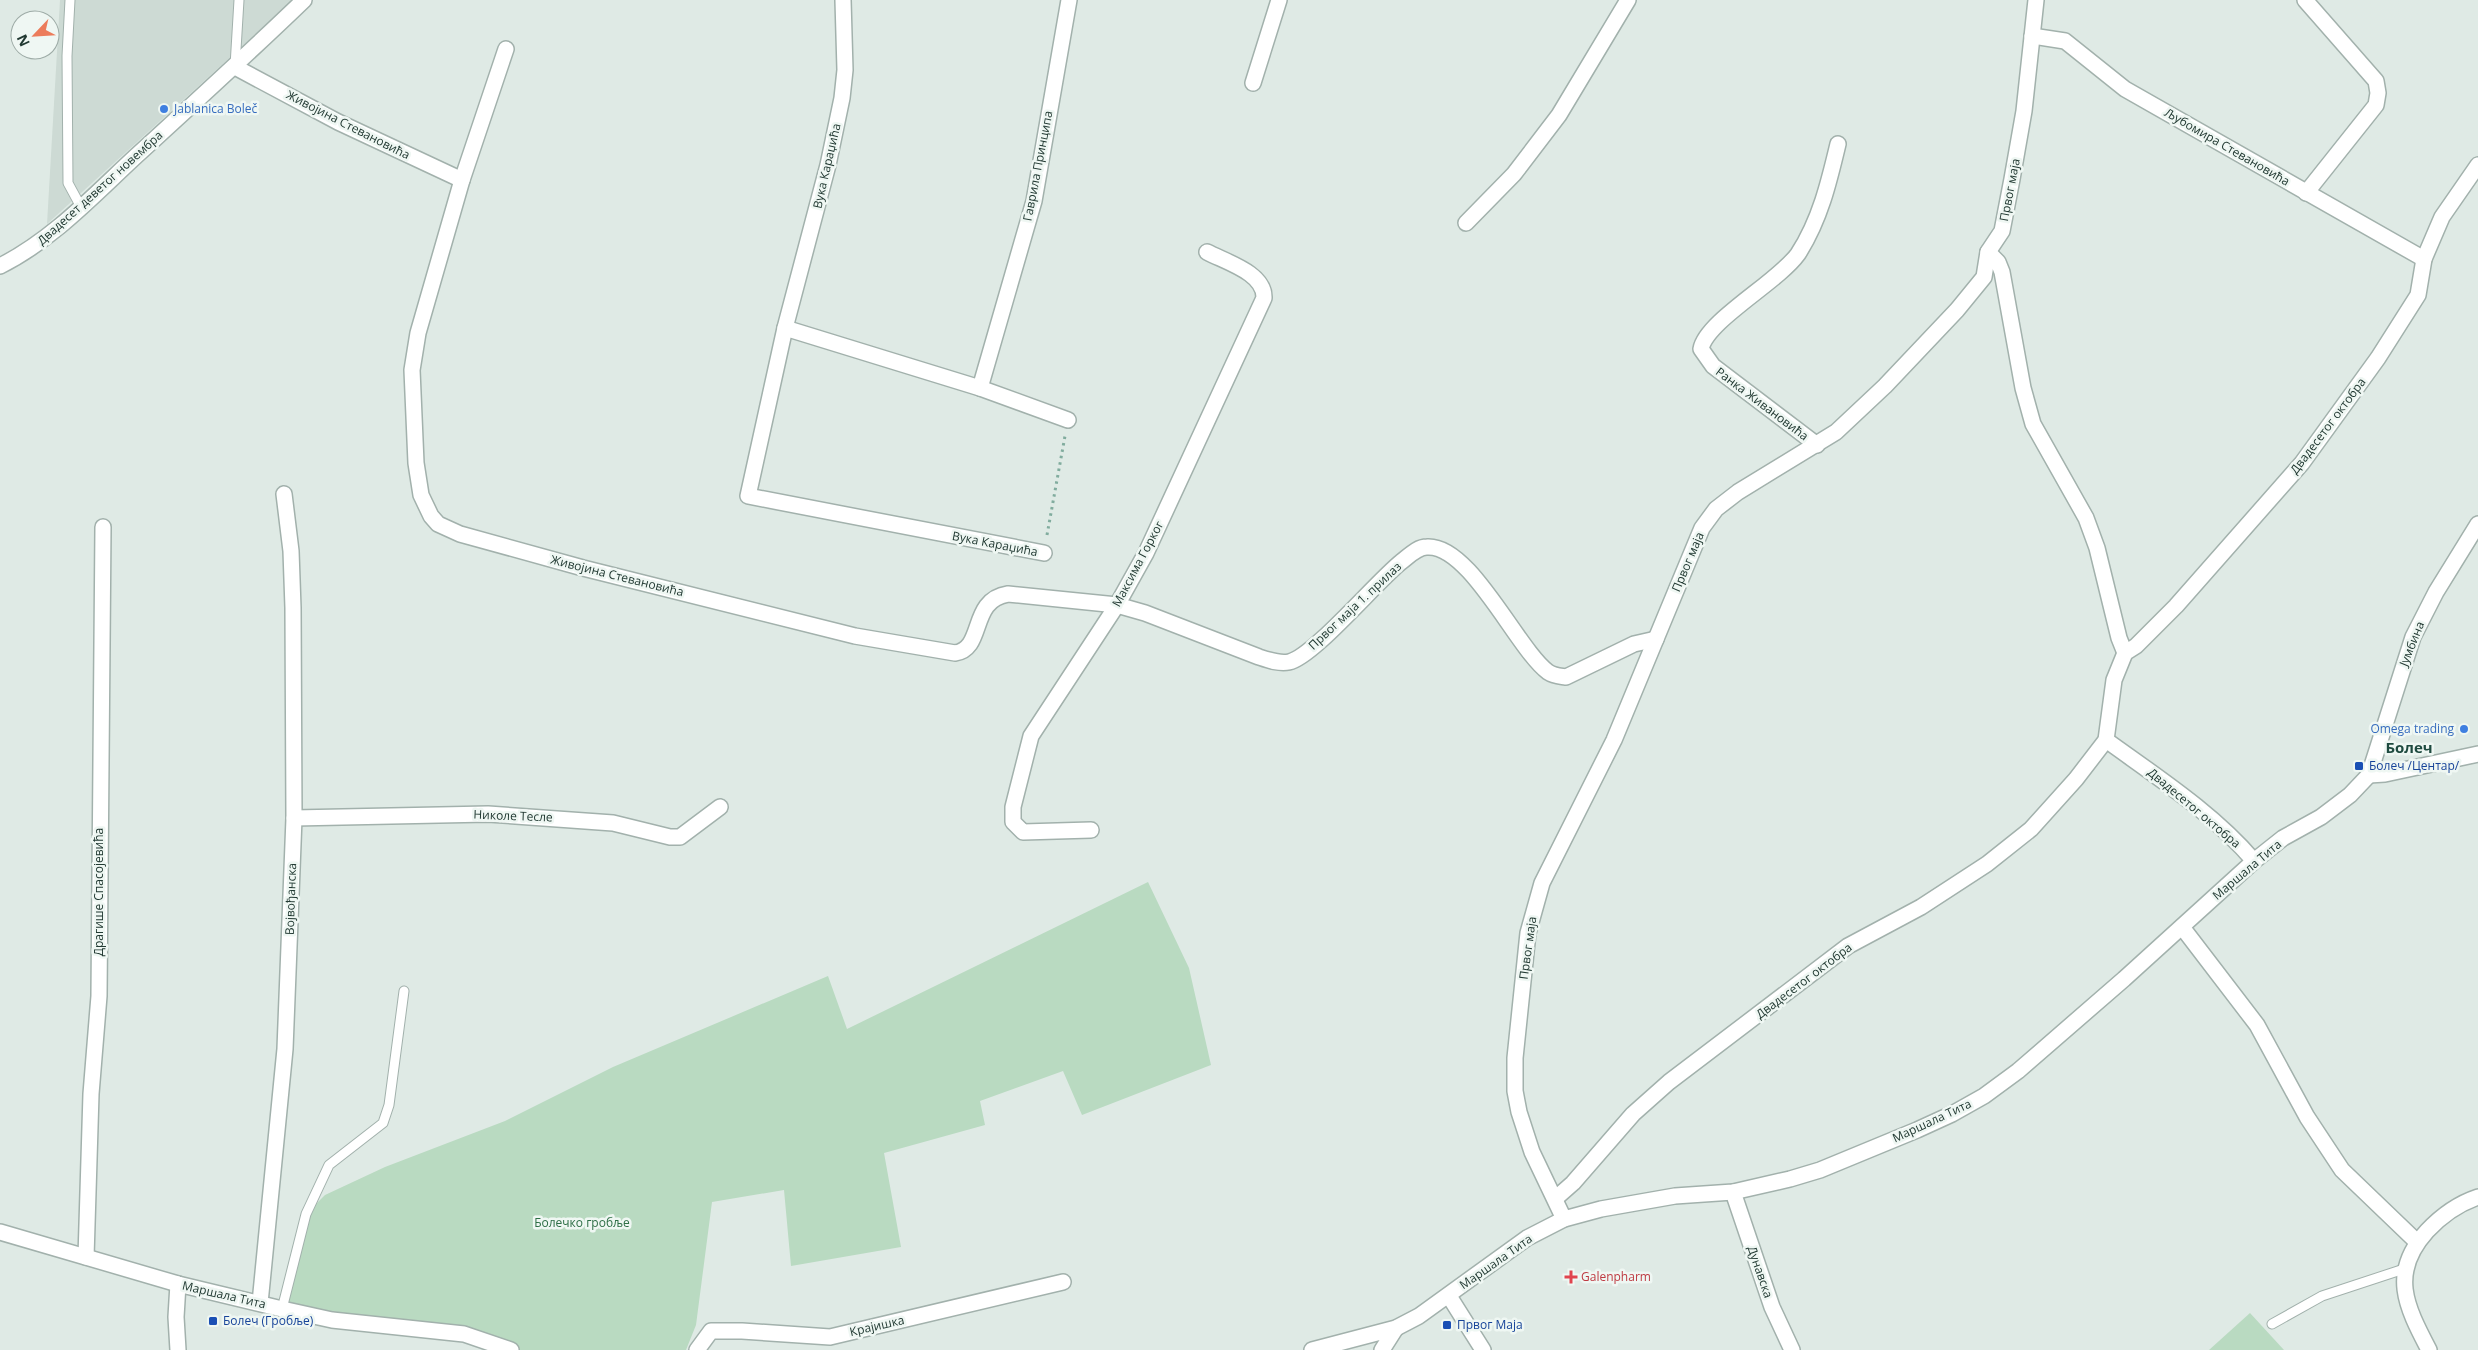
<svg xmlns="http://www.w3.org/2000/svg" width="2478" height="1350" font-family="'Open Sans',sans-serif">
<rect width="100%" height="100%" fill="#dfeae5"/>
<path fill="#cddad4" d="M 60,0 L 293,0 L 47,224 Z"/>
<g fill="#b9dac1">
<path d="M 1148,882 L 1189,968 L 1211,1065 L 1082,1115 L 1063,1071 L 980,1101 L 985,1125 L 884,1153 L 901,1247 L 791,1266 L 784,1190 L 712,1202 L 696,1325 L 686,1350 L 511,1350 L 282,1309 L 306,1214 L 325,1195 L 385,1167 L 505,1121 L 613,1067 L 828,976 L 847,1029 Z"/>
<path d="M 2250,1313 L 2284,1350 L 2209,1350 Z"/>
</g>
<g fill="none" stroke-linecap="round" stroke-linejoin="round">
<defs>
<g id="service">
<path d="M 70,0 L 67,56 L 68,183 L 81,207"/>
<path d="M 235,66 L 239,0"/>
<path d="M 282,1309 L 306,1214 L 329,1165 L 383,1123 L 389,1105 L 404,991"/>
<path d="M 2272,1324 L 2322,1296 L 2404,1269"/>
</g>
<g id="minor">
<path d="M 843,0 L 845,70 L 842,98 L 828,165 L 785,328 L 748,496 L 1044,553"/>
<path d="M 2305,0 L 2376,81 L 2378,93 L 2376,105 L 2306,193"/>
<path d="M 2032,36 L 2065,41 L 2125,89 L 2424,259"/>
<path d="M 506,49 L 462,180 L 418,333 L 412,370 L 416,463 L 421,495 L 431,516 L 438,524 L 460,534 L 583,568 L 855,636 L 955,653 C 985,649 969,600 1008,594 L 1117,605 L 1145,613 L 1259,657 C 1268,660 1279,664 1289,662 C 1313,657 1376,582 1401,562 C 1409,556 1417,547 1427,547 C 1470,544 1517,649 1548,672 C 1554,676 1560,676 1566,677 L 1634,644 L 1656,639"/>
<path d="M 235,67 L 338,122 L 462,180"/>
<path d="M 1253,83 L 1279,0"/>
<path d="M 1466,223 L 1514,174 L 1559,115 L 1628,0"/>
<path d="M 1988,252 L 1998,262 L 2002,272 L 2023,388 L 2033,424 L 2086,518 L 2097,548 L 2119,638 L 2125,653"/>
<path d="M 0,266 C 52,240 93,196 135,157 C 192,105 249,53 304,0"/>
<path d="M 785,328 L 980,388 L 1068,420"/>
<path d="M 980,388 L 1034,201 L 1069,0"/>
<path d="M 1817,445 L 1713,366 L 1701,349 C 1706,321 1778,282 1798,254 C 1820,220 1829,182 1838,144"/>
<path d="M 2106,740 C 2157,777 2213,813 2254,861"/>
<path d="M 2369,775 L 2385,774 L 2478,754"/>
<path d="M 294,818 L 488,814 L 613,823 L 670,837 L 680,837 L 720,807"/>
<path d="M 1091,830 L 1023,832 L 1013,822 L 1013,807 L 1031,736 L 1117,605 L 1146,553 L 1264,298 C 1265,273 1226,262 1207,252"/>
<path d="M 2182,927 L 2257,1025 L 2307,1117 L 2342,1170 L 2417,1242"/>
<path d="M 1733,1192 L 1772,1307 L 1792,1350"/>
<path d="M 1556,1198 L 1573,1183 L 1633,1114 L 1669,1082 L 1848,946 L 1921,907 L 1987,864 L 2031,829 L 2076,779 L 2106,740 L 2114,680 L 2125,653 L 2136,646 L 2176,606 L 2302,463 L 2378,358 L 2418,295 L 2424,259 L 2442,217 L 2478,165"/>
<path d="M 1564,1219 L 1532,1152 L 1519,1112 L 1515,1091 L 1515,1058 L 1528,933 L 1542,883 L 1614,740 L 1702,528 L 1716,509 L 1738,492 L 1836,432 L 1885,386 L 1957,310 L 1984,277 L 1988,252 L 2002,231 L 2012,179 L 2024,111 L 2036,0"/>
<path d="M 86,1257 L 91,1094 L 99,996 L 103,527"/>
<path d="M 1449,1296 L 1483,1350"/>
<path d="M 260,1303 L 285,1049 L 294,818 L 293,608 L 291,551 L 284,494"/>
<path d="M 178,1350 L 176,1317 L 178,1284"/>
<path d="M 697,1350 L 711,1331 L 742,1331 L 830,1337 L 1063,1282"/>
<path d="M 1382,1350 L 1396,1328"/>
<path d="M 2429,1350 C 2406,1306 2389,1273 2427,1231 C 2442,1215 2457,1204 2478,1197"/>
</g>
<g id="tertiary">
<path d="M 0,1232 L 178,1284 L 282,1309 L 332,1320 L 464,1334 L 511,1350"/>
<path d="M 1312,1350 L 1396,1328 L 1419,1316 L 1527,1238 L 1564,1219 L 1601,1209 L 1675,1196 L 1733,1192 L 1790,1179 L 1820,1170 L 1917,1130 L 1952,1114 L 1984,1096 L 2018,1071 L 2124,979 L 2254,861 L 2283,838 L 2321,817 L 2350,795 L 2369,775 L 2413,637 L 2436,592 L 2478,524"/>
</g>
</defs>
<use href="#service" stroke="#a2b1ac" stroke-width="11"/>
<use href="#minor" stroke="#a2b1ac" stroke-width="18"/>
<use href="#tertiary" stroke="#a2b1ac" stroke-width="18"/>
<path stroke="#81ac9e" stroke-width="3" stroke-dasharray="2.5 4" stroke-linecap="butt" d="M 1047,535 L 1065,436"/>
<use href="#service" stroke="#fff" stroke-width="9"/>
<use href="#minor" stroke="#fff" stroke-width="15"/>
<use href="#tertiary" stroke="#fff" stroke-width="15"/>
</g>
<g fill="#3f7fe0" stroke="#eff7f3" stroke-width="2">
<circle cx="164" cy="109" r="5"/>
<circle cx="2464" cy="729" r="5"/>
</g>
<g fill="#1a4fb4" stroke="#eff7f3" stroke-width="2">
<rect x="2354" y="761" width="10" height="10" rx="2.5"/>
<rect x="208" y="1316" width="10" height="10" rx="2.5"/>
<rect x="1442" y="1320" width="10" height="10" rx="2.5"/>
</g>
<path fill="#e0444e" stroke="#eff7f3" stroke-width="2" d="M1568.5 1269.5h5v5h5v5h-5v5h-5v-5h-5v-5h5z"/>
<g text-anchor="middle" stroke-width="5" stroke-linejoin="round" paint-order="stroke">
<g font-size="12" fill="#366cbe" stroke="#eff7f3" text-anchor="start">
<text x="174" y="113">Jablanica Boleč</text>
<text x="2454" y="733" text-anchor="end">Omega trading</text>
</g>
<g font-size="12" fill="#213932" stroke="#eff7f3">
<text transform="translate(348 125) rotate(27)" y="4">Живојина Стевановића</text>
<text transform="translate(2227 147) rotate(30)" y="4">Љубомира Стевановића</text>
<text transform="translate(827 166) rotate(-77)" y="4">Вука Караџића</text>
<text transform="translate(1038 166) rotate(-79)" y="4">Гаврила Принципа</text>
<text transform="translate(100 188) rotate(-42)" y="4">Двадесет деветог новембра</text>
<text transform="translate(2010 190) rotate(-79)" y="4">Првог маја</text>
<text transform="translate(1762 404) rotate(37)" y="4">Ранка Живановића</text>
<text transform="translate(2328 426) rotate(-53)" y="4">Двадесетог октобра</text>
<text transform="translate(995 544) rotate(11)" y="4">Вука Караџића</text>
<text transform="translate(1688 562) rotate(-67)" y="4">Првог маја</text>
<text transform="translate(1138 564) rotate(-62)" y="4">Максима Горког</text>
<text transform="translate(617 576) rotate(14)" y="4">Живојина Стевановића</text>
<text transform="translate(1355 606) rotate(-43)" y="4">Првог маја 1. прилаз</text>
<text transform="translate(2412 644) rotate(-68)" y="4">Јумбина</text>
<text transform="translate(2194 808) rotate(40)" y="4">Двадесетог октобра</text>
<text transform="translate(513 816) rotate(2)" y="4">Николе Тесле</text>
<text transform="translate(2247 870) rotate(-40)" y="4">Маршала Тита</text>
<text transform="translate(99 892) rotate(-90)" y="4">Драгише Спасојевића</text>
<text transform="translate(291 899) rotate(-88)" y="4">Војвођанска</text>
<text transform="translate(1528 948) rotate(-82)" y="4">Првог маја</text>
<text transform="translate(1804 981) rotate(-37)" y="4">Двадесетог октобра</text>
<text transform="translate(1932 1121) rotate(-25)" y="4">Маршала Тита</text>
<text transform="translate(1496 1262) rotate(-35)" y="4">Маршала Тита</text>
<text transform="translate(1760 1272) rotate(71)" y="4">Дунавска</text>
<text transform="translate(224 1295) rotate(13)" y="4">Маршала Тита</text>
<text transform="translate(877 1326) rotate(-13)" y="4">Крајишка</text>
</g>
<g font-size="12" fill="#164399" stroke="#eff7f3" text-anchor="start">
<text x="2369" y="770">Болеч /Центар/</text>
<text x="223" y="1325">Болеч (Гробље)</text>
<text x="1457" y="1329">Првог Маја</text>
</g>
<g font-size="12" fill="#2d6e45" stroke="#eff7f3">
<text x="582" y="1227">Болечко гробље</text>
</g>
<g font-size="12" fill="#be3a42" stroke="#eff7f3" text-anchor="start">
<text x="1581" y="1281">Galenpharm</text>
</g>
<g font-size="15" font-weight="bold" fill="#1e4a3f" stroke="#eff7f3">
<text x="2409" y="753">Болеч</text>
</g>
</g>
<g transform="translate(35 35) rotate(245)"><circle r="24" fill="#eff7f3" stroke="#9daba6"/>
<path d="M0-4L9 19L0 12L-9 19Z" fill="#ec7c5b"/>
<text y="-8" font-size="14" font-weight="bold" text-anchor="middle" fill="#213932">N</text>
</g>
</svg>
